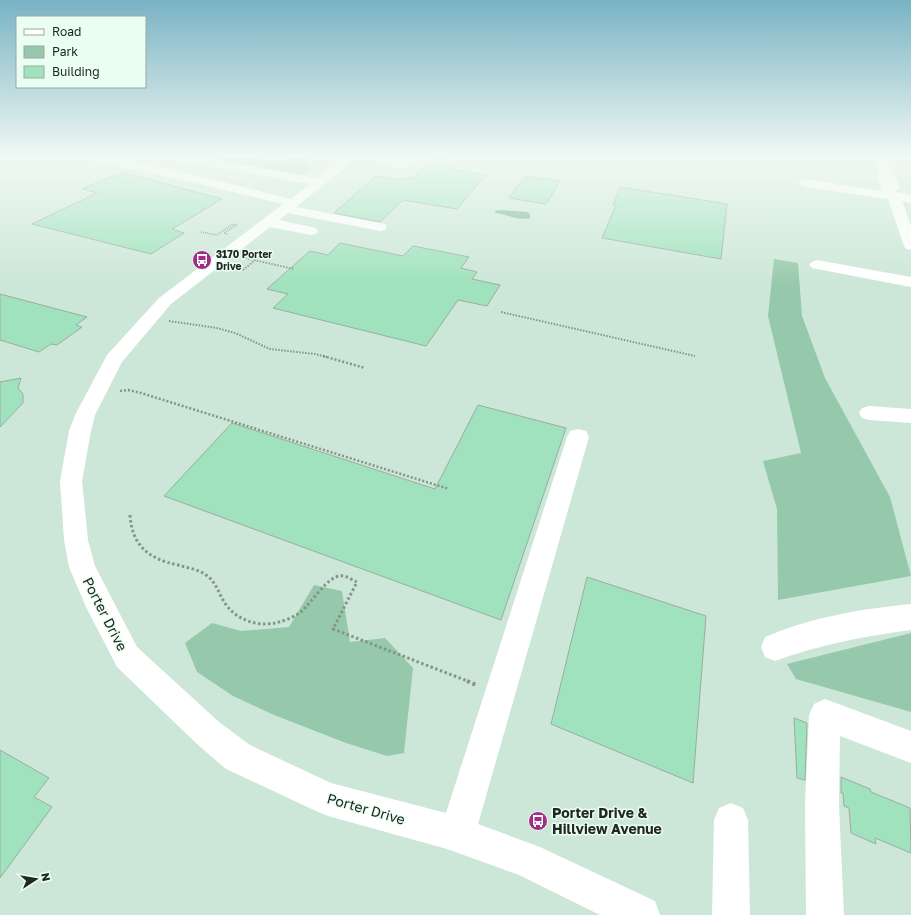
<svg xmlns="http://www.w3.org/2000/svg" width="911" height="915" font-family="'Golos Text',sans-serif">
<rect width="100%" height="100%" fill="#def1e5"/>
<rect fill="#cce7d7" x="0" y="157" width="911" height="758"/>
<g fill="#96c9ab">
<path d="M 217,157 L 262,157 L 258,161 C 278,161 296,157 316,157 L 307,160 L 310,169 L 304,175 L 219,160 Z"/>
<path d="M 774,259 L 798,263 L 802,316 L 825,378 L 890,497 L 911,576 L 778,600 L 777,509 L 763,461 L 801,453 L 768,316 Z"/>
<path d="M 314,585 L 342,591 L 350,642 L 385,638 L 413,668 L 404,753 L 387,756 L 346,743 L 274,715 L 233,696 L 197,672 L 185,643 L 212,623 L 241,631 L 289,627 Z"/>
<path d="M 911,633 L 911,712 L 796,679 L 787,664 Z"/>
</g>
<path fill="#72b28e" d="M 500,210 L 528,212 L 530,215 L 530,218 C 520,221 507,215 496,213 L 494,211 Z"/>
<g fill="#a0e2bd" stroke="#9aaca1">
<path d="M 436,158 L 460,161 L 453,170 L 486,175 L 457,209 L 403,200 L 380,222 L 334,213 L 376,176 L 400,180 L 414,177 Z"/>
<path d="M 122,172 L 222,199 L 172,229 L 184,233 L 151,254 L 32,224 L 97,193 L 82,189 Z"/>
<path d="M 525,176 L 560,181 L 546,204 L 509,198 Z"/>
<path d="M 620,187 L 727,204 L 721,259 L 602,238 L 616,205 L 613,205 Z"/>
<path d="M 340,243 L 403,256 L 413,246 L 469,257 L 461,268 L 477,272 L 472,279 L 500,285 L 487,306 L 458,300 L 426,346 L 273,308 L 288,294 L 267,289 L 310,251 L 328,255 Z"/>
<path d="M 0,294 L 87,317 L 76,325 L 82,327 L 57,345 L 51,344 L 39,352 L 0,340 Z"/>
<path d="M 21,378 L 18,388 L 23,394 L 23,403 L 0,427 L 0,382 Z"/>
<path d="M 478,405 L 566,428 L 501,620 L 164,496 L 232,423 L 435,489 Z"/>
<path d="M 587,577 L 706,616 L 693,783 L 551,724 Z"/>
<path d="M 794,718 L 807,723 L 805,780 L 797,778 Z"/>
<path d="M 0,750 L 49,778 L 34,797 L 52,807 L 0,878 Z"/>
<path d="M 841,777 L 870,789 L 871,792 L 910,808 L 911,853 L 875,838 L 876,844 L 851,833 L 849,808 L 844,806 L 843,793 L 841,793 Z"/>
</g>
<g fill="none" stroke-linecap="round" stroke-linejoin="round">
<path stroke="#85938a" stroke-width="1.5" stroke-dasharray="1 1" stroke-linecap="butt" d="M 201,232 L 217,235 L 233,224 L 236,225 L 224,233 L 228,234"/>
<g stroke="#85938a" stroke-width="2" stroke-dasharray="1.5 1.5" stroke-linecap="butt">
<path d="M 245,258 L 294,269"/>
<path d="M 243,270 L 265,252"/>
<path d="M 501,312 L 695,356"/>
<path d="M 169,321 L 217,328 L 235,333 L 270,349 L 315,354 L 327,357"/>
</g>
<g stroke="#85938a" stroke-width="2.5" stroke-dasharray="2 2" stroke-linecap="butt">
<path d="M 323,356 L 365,368"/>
<path d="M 120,391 L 128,390 L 141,393 L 449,489"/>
</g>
<path stroke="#85938a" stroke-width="3" stroke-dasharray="2.5 2.5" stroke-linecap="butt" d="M 130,515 C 132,545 148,559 178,565 C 187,568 198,569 206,575 C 215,581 218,591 223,600 C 233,618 254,627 275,623 C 284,621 295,617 302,611 C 312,602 327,577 340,576 C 346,575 352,580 357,582 L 333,629 L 470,682"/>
<path stroke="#85938a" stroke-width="4" stroke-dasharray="3 3" stroke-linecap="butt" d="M 467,681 L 476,685"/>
<g fill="#fff" fill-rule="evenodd">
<path d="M 84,157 L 108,157 L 192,174 L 291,199 L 310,184 L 175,160 L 170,157 L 197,157 L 318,178 L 345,157 L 358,157 L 296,207 L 380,223 L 385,224 L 387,227 L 385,230 L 380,231 L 288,213 L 279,220 L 316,228 L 318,231 L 316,234 L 311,235 L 270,227 L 171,304 L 122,362 L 95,415 L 91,431 L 82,481 L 88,540 L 95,566 L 137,647 L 219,722 L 250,745 L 331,783 L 446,813 L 567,437 L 570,431 L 578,429 L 586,431 L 589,437 L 478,824 L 540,847 L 655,901 L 660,915 L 600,915 L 519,875 L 447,849 L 328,816 L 316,811 L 226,769 L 197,744 L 117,667 L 86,607 L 69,567 L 64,540 L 60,481 L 69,431 L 75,415 L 107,355 L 159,298 L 283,204 L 192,182 L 89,160 Z"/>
<path d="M 378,157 L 390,157 L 392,160 L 399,161 L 406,160 L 407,157 L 419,157 L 419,160 C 410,171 391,169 380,163 Z"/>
<path d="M 874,157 L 886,157 L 892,175 L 897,180 L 900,188 L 895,191 L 896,192 L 911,195 L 911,203 L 902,201 L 911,226 L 911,250 L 906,249 L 904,246 L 888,199 L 805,187 L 801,186 L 799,183 L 801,180 L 805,179 L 882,191 L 877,178 L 880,175 Z"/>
<path d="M 817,260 L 911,277 L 911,287 L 812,268 L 809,265 L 812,262 Z"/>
<path d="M 869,406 L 911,409 L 911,423 L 869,420 L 862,418 L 859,413 L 862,408 Z"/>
<path d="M 911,604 L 911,630 C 864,636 819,645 775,661 L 765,657 L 761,647 L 765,637 C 812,617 861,609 911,604 Z"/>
<path d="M 825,699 L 911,731 L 911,763 L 840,736 L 839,804 L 844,915 L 806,915 L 805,804 L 809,715 L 814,704 Z"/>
<path d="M 731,803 L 743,808 L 748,820 L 750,915 L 712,915 L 714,820 L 719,808 Z"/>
</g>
</g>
<linearGradient id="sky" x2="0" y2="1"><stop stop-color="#79b3c4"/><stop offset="0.55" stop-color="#f0f9f3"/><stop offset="1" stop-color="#f0f9f3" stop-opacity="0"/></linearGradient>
<rect width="911" height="285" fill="url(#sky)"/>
<defs>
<symbol id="bus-disc" viewBox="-11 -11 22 22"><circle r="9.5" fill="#a12c86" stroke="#ebfef2"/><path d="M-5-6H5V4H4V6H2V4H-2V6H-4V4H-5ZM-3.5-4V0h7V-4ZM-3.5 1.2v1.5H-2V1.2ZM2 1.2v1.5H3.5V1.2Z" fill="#fff"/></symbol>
</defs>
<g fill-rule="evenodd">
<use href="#bus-disc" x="191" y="249" width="22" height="22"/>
<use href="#bus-disc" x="527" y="810" width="22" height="22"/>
</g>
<g text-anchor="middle" stroke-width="3" stroke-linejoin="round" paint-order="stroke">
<g font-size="10" font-weight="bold" fill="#212824" stroke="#ebfef2" text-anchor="start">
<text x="216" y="258">3170 Porter<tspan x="216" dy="12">Drive</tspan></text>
</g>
<g font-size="14" fill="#212824" stroke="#ebfef2">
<text transform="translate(105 614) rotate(63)" y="5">Porter Drive</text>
<text transform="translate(366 809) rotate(16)" y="5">Porter Drive</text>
</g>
<g font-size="14" font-weight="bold" fill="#212824" stroke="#ebfef2" text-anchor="start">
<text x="552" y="818">Porter Drive &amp;<tspan x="552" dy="16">Hillview Avenue</tspan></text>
</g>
</g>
<rect x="16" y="16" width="130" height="72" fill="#ebfef2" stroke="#9aa8a0"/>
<rect x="24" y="29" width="20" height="6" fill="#ffffff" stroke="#9aa8a0"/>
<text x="52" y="36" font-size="12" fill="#212824">Road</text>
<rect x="24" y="46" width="20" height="12" fill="#96c9ab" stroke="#9aa8a0"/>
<text x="52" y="56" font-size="12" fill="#212824">Park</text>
<rect x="24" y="66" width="20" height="12" fill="#a0e2bd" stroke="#9aa8a0"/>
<text x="52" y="76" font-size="12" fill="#212824">Building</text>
<g transform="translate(36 879) rotate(78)" stroke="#ebfef2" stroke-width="3" paint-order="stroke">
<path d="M0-3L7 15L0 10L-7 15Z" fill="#212824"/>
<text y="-6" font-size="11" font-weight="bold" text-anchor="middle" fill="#212824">N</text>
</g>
</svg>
